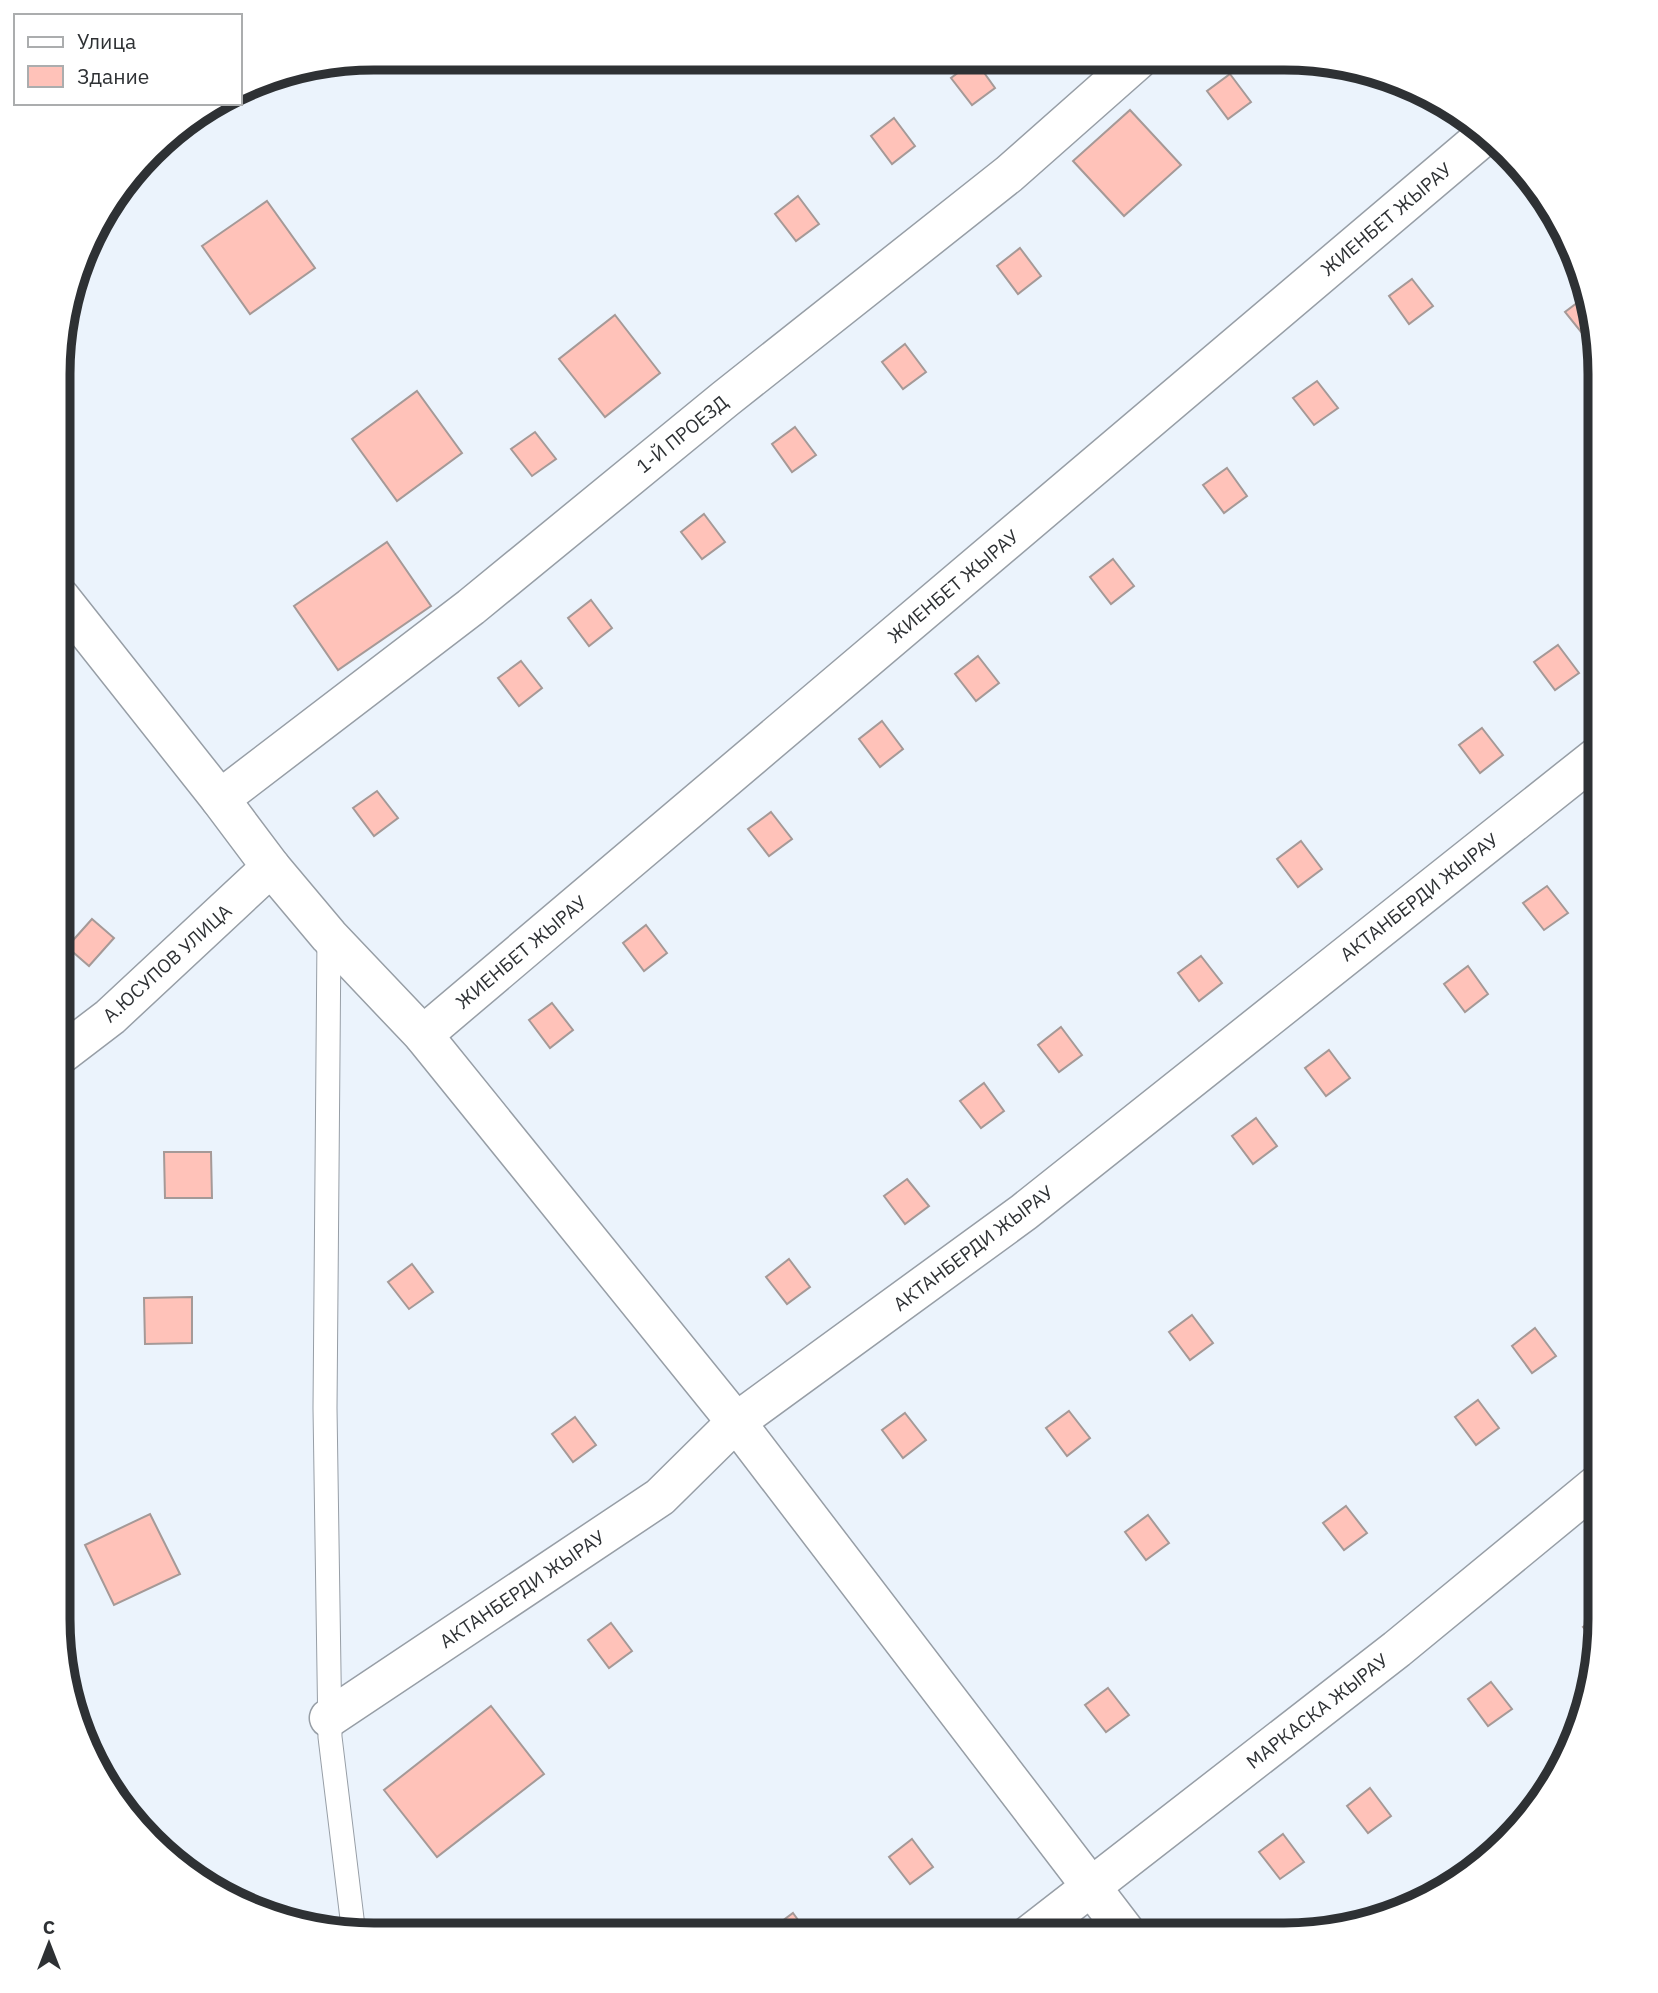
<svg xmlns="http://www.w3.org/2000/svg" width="1658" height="1993" font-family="'IBM Plex Sans',sans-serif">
<rect width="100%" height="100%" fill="#ebf3fc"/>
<g fill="#ffc2b9" stroke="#a59997" stroke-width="2">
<path d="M 975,60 L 995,88 L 972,105 L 951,78 Z"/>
<path d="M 276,74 L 244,100 L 240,95 L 272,75 Z"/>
<path d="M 1230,74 L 1251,102 L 1228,119 L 1207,91 Z"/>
<path d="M 1130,110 L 1181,165 L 1124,216 L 1073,161 Z"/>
<path d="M 894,118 L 915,146 L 892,164 L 871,136 Z"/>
<path d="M 798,196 L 819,224 L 796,241 L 775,214 Z"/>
<path d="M 267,201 L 315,268 L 250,314 L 202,246 Z"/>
<path d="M 1020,248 L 1041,276 L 1018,294 L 997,266 Z"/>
<path d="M 1412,279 L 1433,306 L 1409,324 L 1389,296 Z"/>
<path d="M 1590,293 L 1598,353 L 1565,312 Z"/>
<path d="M 615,315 L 660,373 L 605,417 L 559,359 Z"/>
<path d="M 905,344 L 926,372 L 903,389 L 882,362 Z"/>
<path d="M 1317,381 L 1338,408 L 1314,425 L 1293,398 Z"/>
<path d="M 417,391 L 462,453 L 397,501 L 352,439 Z"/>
<path d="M 795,427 L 816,455 L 792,472 L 772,444 Z"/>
<path d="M 535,432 L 556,459 L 532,476 L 511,449 Z"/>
<path d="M 1227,468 L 1247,496 L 1224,513 L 1203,485 Z"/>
<path d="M 704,514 L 725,542 L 702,559 L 681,532 Z"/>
<path d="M 387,542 L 431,606 L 338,670 L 294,606 Z"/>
<path d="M 1113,559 L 1134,586 L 1111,604 L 1090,577 Z"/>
<path d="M 591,600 L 612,628 L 589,646 L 568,618 Z"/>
<path d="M 1558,645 L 1579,673 L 1555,690 L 1534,662 Z"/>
<path d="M 978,656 L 999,683 L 976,701 L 955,674 Z"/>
<path d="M 521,661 L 542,688 L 519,706 L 498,678 Z"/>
<path d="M 882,721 L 903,749 L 880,767 L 859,739 Z"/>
<path d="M 1482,728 L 1503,755 L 1480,773 L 1459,745 Z"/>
<path d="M 377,791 L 398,818 L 374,836 L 353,808 Z"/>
<path d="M 771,812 L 792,839 L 769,856 L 748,829 Z"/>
<path d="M 1301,841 L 1322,869 L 1298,887 L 1277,859 Z"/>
<path d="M 1547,886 L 1568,913 L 1544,930 L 1523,903 Z"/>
<path d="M 92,919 L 114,938 L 89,966 L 67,947 Z"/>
<path d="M 646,925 L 667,953 L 644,971 L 623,943 Z"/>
<path d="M 1201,956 L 1222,983 L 1199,1001 L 1178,973 Z"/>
<path d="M 1468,966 L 1488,994 L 1465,1012 L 1444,984 Z"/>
<path d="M 552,1003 L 573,1030 L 550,1048 L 529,1020 Z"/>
<path d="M 1061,1027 L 1082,1055 L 1059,1072 L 1038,1045 Z"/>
<path d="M 1329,1050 L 1350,1078 L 1326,1096 L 1305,1068 Z"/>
<path d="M 984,1083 L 1004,1111 L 981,1128 L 960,1101 Z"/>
<path d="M 1256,1118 L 1277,1146 L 1253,1164 L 1232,1136 Z"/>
<path d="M 164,1152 L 211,1152 L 212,1198 L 165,1198 Z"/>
<path d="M 907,1179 L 929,1206 L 905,1224 L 884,1196 Z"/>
<path d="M 789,1259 L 810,1287 L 787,1304 L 766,1277 Z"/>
<path d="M 412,1264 L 433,1292 L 409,1309 L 388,1282 Z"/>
<path d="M 192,1297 L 192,1343 L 145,1344 L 144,1298 Z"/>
<path d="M 1192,1315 L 1213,1343 L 1190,1360 L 1169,1332 Z"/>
<path d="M 1535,1328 L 1556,1356 L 1532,1373 L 1512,1346 Z"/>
<path d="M 1478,1400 L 1499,1428 L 1476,1445 L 1455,1417 Z"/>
<path d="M 1069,1411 L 1090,1438 L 1067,1456 L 1046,1428 Z"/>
<path d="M 905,1413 L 926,1440 L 903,1458 L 882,1430 Z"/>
<path d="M 575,1417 L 596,1445 L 573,1462 L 552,1434 Z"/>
<path d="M 1346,1506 L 1367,1533 L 1344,1550 L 1323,1523 Z"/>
<path d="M 150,1514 L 180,1574 L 114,1605 L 85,1545 Z"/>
<path d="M 1148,1515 L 1169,1543 L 1146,1560 L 1125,1532 Z"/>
<path d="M 1600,1615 L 1600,1640 L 1598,1646 L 1583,1627 Z"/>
<path d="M 611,1623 L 632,1651 L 609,1668 L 588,1640 Z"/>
<path d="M 1491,1682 L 1512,1709 L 1488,1726 L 1468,1699 Z"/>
<path d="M 1108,1688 L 1129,1715 L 1106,1732 L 1085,1705 Z"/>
<path d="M 491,1706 L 544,1774 L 437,1857 L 384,1790 Z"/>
<path d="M 1370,1788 L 1391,1816 L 1368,1833 L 1347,1806 Z"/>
<path d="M 1283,1834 L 1304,1862 L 1280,1879 L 1259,1852 Z"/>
<path d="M 912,1839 L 933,1867 L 910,1884 L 889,1857 Z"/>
<path d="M 793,1913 L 809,1935 L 773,1935 L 770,1930 Z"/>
</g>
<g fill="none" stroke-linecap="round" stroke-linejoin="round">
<defs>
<path id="service" d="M 329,936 L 325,1408 L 330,1737 L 354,1935"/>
<g id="minor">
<path d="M 60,597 L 220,799 L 471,607 L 725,399 L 1009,174 L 1138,60"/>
<path d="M 423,1035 L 1484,136"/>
<path d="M 59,1056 L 110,1017 L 271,867 L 329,936 L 423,1035 L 736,1422 L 1128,1935"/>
<path d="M 329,1718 L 660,1497 L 736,1422 L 1024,1212 L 1600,754"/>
<path d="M 1029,1935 L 1397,1649 L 1600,1482"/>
</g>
<path id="tertiary" d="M 220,799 L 271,867"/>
</defs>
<use href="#service" stroke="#979ea6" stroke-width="25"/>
<use href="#minor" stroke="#979ea6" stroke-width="41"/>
<use href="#tertiary" stroke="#979ea6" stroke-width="41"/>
<use href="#service" stroke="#fff" stroke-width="23"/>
<use href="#minor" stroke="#fff" stroke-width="38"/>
<use href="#tertiary" stroke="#fff" stroke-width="38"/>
</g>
<g text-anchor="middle" stroke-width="6" stroke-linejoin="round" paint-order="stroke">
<g font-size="19" fill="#2e3134" stroke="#fff">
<text transform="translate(1386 219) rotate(-40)" y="7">ЖИЕНБЕТ ЖЫРАУ</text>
<text transform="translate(682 434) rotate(-39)" y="7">1-Й ПРОЕЗД</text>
<text transform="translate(953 586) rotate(-40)" y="7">ЖИЕНБЕТ ЖЫРАУ</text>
<text transform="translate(1419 897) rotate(-38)" y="7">АКТАНБЕРДИ ЖЫРАУ</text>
<text transform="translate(521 952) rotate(-40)" y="7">ЖИЕНБЕТ ЖЫРАУ</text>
<text transform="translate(167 963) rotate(-42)" y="7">А.ЮСУПОВ УЛИЦА</text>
<text transform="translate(973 1248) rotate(-37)" y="7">АКТАНБЕРДИ ЖЫРАУ</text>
<text transform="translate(522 1589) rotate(-34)" y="7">АКТАНБЕРДИ ЖЫРАУ</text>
<text transform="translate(1317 1711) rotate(-38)" y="7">МАРКАСКА ЖЫРАУ</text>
</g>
</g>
<path d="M0 0H1658V1993H0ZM374 70H1284A304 304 0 0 1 1588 374V1619A304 304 0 0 1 1284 1923H374A304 304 0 0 1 70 1619V374A304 304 0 0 1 374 70Z" fill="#fff" fill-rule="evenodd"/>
<path fill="none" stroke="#2e3134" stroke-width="9" d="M374 70H1284A304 304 0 0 1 1588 374V1619A304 304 0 0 1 1284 1923H374A304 304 0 0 1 70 1619V374A304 304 0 0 1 374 70Z"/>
<rect x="14" y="14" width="228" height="91" fill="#ffffff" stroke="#abadae" stroke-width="2"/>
<rect x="28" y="37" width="35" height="10" fill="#ffffff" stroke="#abadae" stroke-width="2"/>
<text x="77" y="49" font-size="21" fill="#2e3134">Улица</text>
<rect x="28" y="66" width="35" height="21" fill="#ffc2b9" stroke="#abadae" stroke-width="2"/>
<text x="77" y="84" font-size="21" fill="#2e3134">Здание</text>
<g transform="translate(49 1944)" stroke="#ffffff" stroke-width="5" paint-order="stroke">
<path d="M0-5L12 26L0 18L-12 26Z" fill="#2e3134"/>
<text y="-10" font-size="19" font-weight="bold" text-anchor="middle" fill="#2e3134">С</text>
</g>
</svg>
